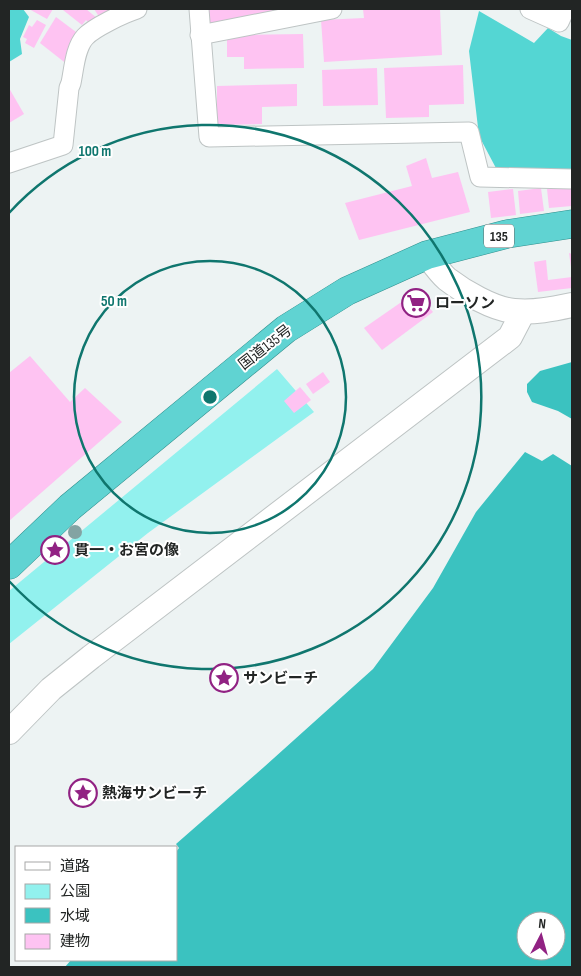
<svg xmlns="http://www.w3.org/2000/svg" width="581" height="976" font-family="'Sofia Sans Condensed','Noto Sans JP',sans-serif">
<rect width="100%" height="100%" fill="#edf3f3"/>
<path fill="#92f1ee" d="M 277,369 L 314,412 L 148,533 L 9,644 L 9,591 Z"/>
<g fill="#54d6d3">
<path d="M 9,9 L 23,9 L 29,17 L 20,39 L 22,54 L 9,62 Z"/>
<path d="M 479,11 L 534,43 L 548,28 L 561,36 L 572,40 L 572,172 L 497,170 L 479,136 L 469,51 Z"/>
</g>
<g fill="#3bc2c0" fill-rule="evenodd">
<path d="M 572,362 L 572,419 L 558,411 L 532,402 L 527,392 L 527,384 L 540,371 Z"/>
<path d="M 525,452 L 542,461 L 553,454 L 572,466 L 572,967 L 65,967 L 71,960 L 176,960 L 176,852 L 179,848 L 176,844 L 264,767 L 373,669 L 433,588 L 476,512 ZM 526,921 L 556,921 L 556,951 L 526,951 Z"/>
</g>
<g fill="#fec3f2">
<path d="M 29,9 L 53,9 L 47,19 Z"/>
<path d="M 64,9 L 86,9 L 98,19 L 92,26 L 86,20 L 82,25 L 63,10 Z"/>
<path d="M 94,9 L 111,9 L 114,13 L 102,21 Z"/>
<path d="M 203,9 L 299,9 L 206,28 Z"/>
<path d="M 363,9 L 440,9 L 442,55 L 324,62 L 321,20 L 364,18 Z"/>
<path d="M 56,17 L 76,32 L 68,65 L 40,43 Z"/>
<path d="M 37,20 L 46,25 L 34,48 L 25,43 L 27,39 L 23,37 L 29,25 L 32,27 Z"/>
<path d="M 303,34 L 304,68 L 244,69 L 244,57 L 227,57 L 227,35 Z"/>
<path d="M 463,65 L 464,104 L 429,105 L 429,117 L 386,118 L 384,68 Z"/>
<path d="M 377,68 L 378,105 L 323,106 L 322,70 Z"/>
<path d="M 297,84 L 297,106 L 262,107 L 262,124 L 217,125 L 217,86 Z"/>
<path d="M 9,88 L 24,114 L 9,123 Z"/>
<path d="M 426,158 L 432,178 L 458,172 L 470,212 L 359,240 L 345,203 L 412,186 L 406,166 Z"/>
<path d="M 572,186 L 572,206 L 549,208 L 547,189 Z"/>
<path d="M 541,188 L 544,211 L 520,214 L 518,191 Z"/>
<path d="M 513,189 L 516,215 L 491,218 L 488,192 Z"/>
<path d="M 569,253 L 572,254 L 572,267 L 571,267 Z"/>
<path d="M 546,260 L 548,280 L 572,277 L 572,288 L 538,292 L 534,262 Z"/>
<path d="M 423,300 L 433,312 L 382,350 L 364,328 L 400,303 Z"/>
<path d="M 30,356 L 70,402 L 85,388 L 122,422 L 9,521 L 9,373 Z"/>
<path d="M 323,372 L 330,382 L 313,394 L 306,384 Z"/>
<path d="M 300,387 L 311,400 L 294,413 L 284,401 Z"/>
</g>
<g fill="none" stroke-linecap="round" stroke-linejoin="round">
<defs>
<g id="minor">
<path d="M 199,9 L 209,137 L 469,132 L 480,177 L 572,179"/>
<path d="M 530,9 L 559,22 L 565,9"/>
<path d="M 200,35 L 332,9"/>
<path d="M 9,163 L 63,145 L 69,88 L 71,83 C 74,69 75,48 85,37 C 93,28 124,13 137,9"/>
</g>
<g id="tertiary">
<path d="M 427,255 C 433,263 440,273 447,279 C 464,292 493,309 514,311 C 534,313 553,309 572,305"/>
<path d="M 9,732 L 51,689 L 91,657 L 510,337 L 523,312"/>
</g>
<path id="trunk" d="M 9,565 L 70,507 L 286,329 L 347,291 L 427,255 L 507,234 L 572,224"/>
</defs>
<use href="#minor" stroke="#bec4c4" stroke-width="21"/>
<use href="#tertiary" stroke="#bec4c4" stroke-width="26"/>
<use href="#trunk" stroke="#308f8d" stroke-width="29"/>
<use href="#minor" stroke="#fff" stroke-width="19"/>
<use href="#tertiary" stroke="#fff" stroke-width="24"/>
<use href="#trunk" stroke="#60d3d2" stroke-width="28"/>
</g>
<circle fill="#83a3a3" cx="75" cy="532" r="7"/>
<g fill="none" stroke="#0f766e" stroke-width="2.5">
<circle cx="210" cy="397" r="136"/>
<path d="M9 213A272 272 0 1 1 9 581"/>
</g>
<defs>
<symbol id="supermarket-ring" viewBox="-11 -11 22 22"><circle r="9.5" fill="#fff" stroke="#912283" stroke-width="1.5"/><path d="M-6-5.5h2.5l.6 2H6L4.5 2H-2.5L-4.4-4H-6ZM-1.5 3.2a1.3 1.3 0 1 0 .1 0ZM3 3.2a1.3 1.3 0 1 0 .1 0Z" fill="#912283"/></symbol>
<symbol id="sight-ring" viewBox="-11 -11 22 22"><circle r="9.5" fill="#fff" stroke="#912283" stroke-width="1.5"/><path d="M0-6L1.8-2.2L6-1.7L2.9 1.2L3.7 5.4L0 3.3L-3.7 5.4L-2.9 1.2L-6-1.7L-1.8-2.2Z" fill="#912283"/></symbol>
</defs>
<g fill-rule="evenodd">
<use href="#supermarket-ring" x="400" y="287" width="32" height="32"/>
<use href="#sight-ring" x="39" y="534" width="32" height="32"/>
<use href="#sight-ring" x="208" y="662" width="32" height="32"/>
<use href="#sight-ring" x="67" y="777" width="32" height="32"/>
</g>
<g text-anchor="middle" stroke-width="4" stroke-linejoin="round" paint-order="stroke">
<rect fill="#fff" stroke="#646666" stroke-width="1" x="484" y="224.5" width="30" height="23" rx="4"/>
<g font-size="14" font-weight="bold" fill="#222524">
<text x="499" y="241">135</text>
</g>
<g font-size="15" font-weight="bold" fill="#222524" stroke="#fff" text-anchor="start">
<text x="435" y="308">ローソン</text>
<text x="74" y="555">貫一・お宮の像</text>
<text x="243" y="683">サンビーチ</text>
<text x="102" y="798">熱海サンビーチ</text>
</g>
<g font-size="15" fill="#222524" stroke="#fff">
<text transform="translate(265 347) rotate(-38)" y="5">国道135号</text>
</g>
</g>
<circle cx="210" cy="397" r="8" fill="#0f766e" stroke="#fff" stroke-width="2.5"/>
<g font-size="15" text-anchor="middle" font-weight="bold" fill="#0f766e" stroke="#fff" stroke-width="4" stroke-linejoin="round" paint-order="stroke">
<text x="95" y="156">100 m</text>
<text x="114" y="306">50 m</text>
</g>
<rect width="581" height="976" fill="none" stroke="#222524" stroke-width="20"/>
<rect x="15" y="846" width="162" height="115" fill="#ffffff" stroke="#a7a8a7"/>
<rect x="25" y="862" width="25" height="8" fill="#ffffff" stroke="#a7a8a7"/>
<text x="60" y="871" font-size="15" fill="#222524">道路</text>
<rect x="25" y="884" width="25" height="15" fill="#92f1ee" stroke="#a7a8a7"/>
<text x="60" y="896" font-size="15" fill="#222524">公園</text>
<rect x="25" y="908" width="25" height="15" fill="#3bc2c0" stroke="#a7a8a7"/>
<text x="60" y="921" font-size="15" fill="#222524">水域</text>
<rect x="25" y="934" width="25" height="15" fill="#fec3f2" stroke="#a7a8a7"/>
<text x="60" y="946" font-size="15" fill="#222524">建物</text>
<g transform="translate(541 936) rotate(6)"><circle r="24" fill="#ffffff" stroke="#a7a8a7"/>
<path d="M0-4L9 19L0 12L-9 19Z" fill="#912283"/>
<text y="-8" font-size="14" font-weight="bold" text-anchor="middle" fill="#222524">N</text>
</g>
</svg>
